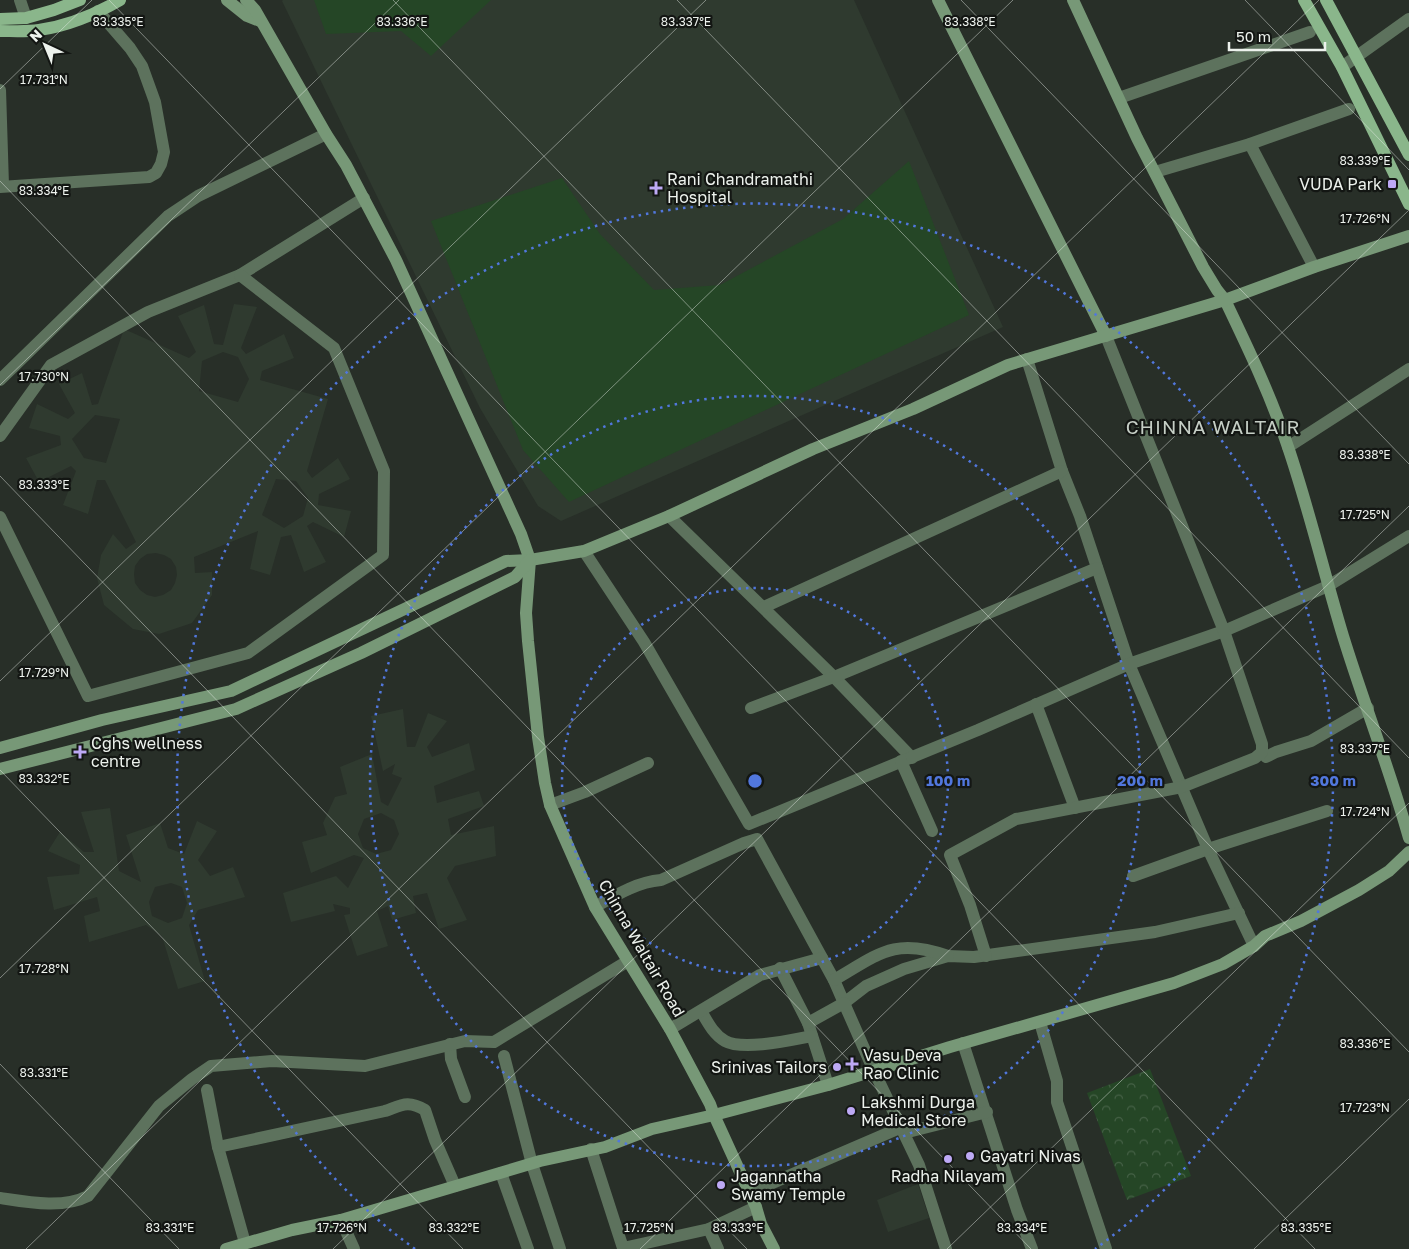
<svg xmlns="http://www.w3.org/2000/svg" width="1409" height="1249" font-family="'Golos Text',sans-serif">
<defs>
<pattern id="park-crowns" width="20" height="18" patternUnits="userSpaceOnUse" patternTransform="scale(1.25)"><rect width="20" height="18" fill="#254626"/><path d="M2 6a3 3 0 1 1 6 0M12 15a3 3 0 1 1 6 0" fill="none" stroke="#456146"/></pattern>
</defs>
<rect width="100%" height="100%" fill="#282f28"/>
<g fill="#2f3a2f" fill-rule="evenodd">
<path d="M 283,0 L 854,0 L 1003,327 L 561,521 L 538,506 L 480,408 L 282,1 Z"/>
<path d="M 234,304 L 257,307 L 241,348 L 246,354 L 284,334 L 294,358 L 262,371 L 260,380 L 328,399 L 307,471 L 312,478 L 338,458 L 350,479 L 319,494 L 318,505 L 351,511 L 344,537 L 313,522 L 307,526 L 326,562 L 304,572 L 291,535 L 281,537 L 270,575 L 250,569 L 258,531 L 194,557 L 195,573 L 212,572 L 212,595 L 192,623 L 159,634 L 133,629 L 104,605 L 97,578 L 101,555 L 113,534 L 126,549 L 136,542 L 105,480 L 97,480 L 88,514 L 63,505 L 76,471 L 71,466 L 39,482 L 26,458 L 61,445 L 60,436 L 29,428 L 37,404 L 68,419 L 75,413 L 59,384 L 82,373 L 92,405 L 98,404 L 124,329 L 189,358 L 196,352 L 178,316 L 204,305 L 214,344 L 223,345 ZM 223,352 L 238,357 L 249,379 L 238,402 L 199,391 L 202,361 ZM 95,415 L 120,419 L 106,463 L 84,458 L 72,439 ZM 276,479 L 296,481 L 308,498 L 303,516 L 284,528 L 262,515 ZM 156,553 L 164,555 L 171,559 L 176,567 L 177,575 L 175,583 L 171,590 L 163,595 L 155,597 L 147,595 L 140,590 L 135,583 L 134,574 L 135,566 L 140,559 L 147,554 Z"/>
<path d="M 403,709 L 407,747 L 415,747 L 428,713 L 447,721 L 427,747 L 432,757 L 469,743 L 475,770 L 434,786 L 437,803 L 479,791 L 484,806 L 448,819 L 451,835 L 494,826 L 496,856 L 455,866 L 447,878 L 467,920 L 439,929 L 427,893 L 413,896 L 416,913 L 392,920 L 388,906 L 377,911 L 388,946 L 357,956 L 344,915 L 350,914 L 350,908 L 333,904 L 335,911 L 291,922 L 283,893 L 336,876 L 348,888 L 364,858 L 354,855 L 311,873 L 302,842 L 327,835 L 323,823 L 335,797 L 347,794 L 340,767 L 372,754 L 381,802 L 388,806 L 402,778 L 392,774 L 395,764 L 383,771 L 371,716 ZM 381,813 L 394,820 L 399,834 L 391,850 L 376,854 L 363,848 L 358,834 L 364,819 Z"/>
<path d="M 110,808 L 119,871 L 141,882 L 126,835 L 160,823 L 168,848 L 184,854 L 197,821 L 217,831 L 198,860 L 210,876 L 233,867 L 245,897 L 198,910 L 189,925 L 205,981 L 178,989 L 162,936 L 146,925 L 89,942 L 84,916 L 100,911 L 97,897 L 54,910 L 47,877 L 79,874 L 80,865 L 48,851 L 60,832 L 84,852 L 94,852 L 81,812 ZM 171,883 L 182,887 L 187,903 L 182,918 L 168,923 L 152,916 L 149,902 L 155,887 Z"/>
<path d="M 918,1184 L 929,1218 L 888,1232 L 877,1200 Z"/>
</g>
<g fill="#254626">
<path d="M 314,0 L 491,0 L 431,56 L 401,31 L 326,34 Z"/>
<path d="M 909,161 L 969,315 L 569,502 L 523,450 L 431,221 L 562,178 L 600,234 L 654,290 L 720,285 L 843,219 Z"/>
</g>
<path fill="url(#park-crowns)" d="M 1150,1069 L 1191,1176 L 1127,1200 L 1087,1093 Z"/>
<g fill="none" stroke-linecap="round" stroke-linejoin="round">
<g stroke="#5d725d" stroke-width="12">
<path d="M 20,0 L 26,18"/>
<path d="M 1342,67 L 1409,19"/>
<path d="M 0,90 L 3,186"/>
<path d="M 1119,98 L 1310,32"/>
<path d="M 1250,144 L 1314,267"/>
<path d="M 1155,172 L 1250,144 L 1349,109"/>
<path d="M 0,187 L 149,177 L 156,173 L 161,164 L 164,152 L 155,102 L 142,66 L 130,48 L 98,11"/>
<path d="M 1027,359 L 1062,471 L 1080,516 L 1129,664 L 1208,849 L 1254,946"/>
<path d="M 0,380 L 168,216 L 198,196 L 326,134"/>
<path d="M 0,436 L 51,365 L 148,312 L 240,275 L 364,198"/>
<path d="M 1288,447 L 1409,369"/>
<path d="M 669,516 L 834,677 L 912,758"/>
<path d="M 0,517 L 88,696 L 248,653 L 383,555 L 384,471 L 334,348 L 240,275"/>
<path d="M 584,551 L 644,642 L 749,824 L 978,730 L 1129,664 L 1224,631 L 1328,586 L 1409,536"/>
<path d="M 764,607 L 1062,471"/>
<path d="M 1036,704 L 1075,808"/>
<path d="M 751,708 L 834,677 L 1097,568"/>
<path d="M 1266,757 L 1276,752 L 1311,741 L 1368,708"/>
<path d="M 901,761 L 932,831"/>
<path d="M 550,805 L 585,792 L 648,763"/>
<path d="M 1133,876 L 1208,849 L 1327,811"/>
<path d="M 595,907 C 616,895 637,882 661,880 L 744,843 L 757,839 L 834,980 L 844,1003 L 866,986 L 904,969 L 948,956 L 974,957 L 1155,932 L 1239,913"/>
<path d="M 986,956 L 970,905 L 950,855 L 1016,819 L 1182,787 L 1255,758 L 1262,752 L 1262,744 L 1224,631 L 1106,336"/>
<path d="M 780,968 L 808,1023 L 828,1085"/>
<path d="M 834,980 C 879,954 894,937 948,956"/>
<path d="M 701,1011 C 707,1021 713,1034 725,1041 C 743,1051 791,1040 812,1036"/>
<path d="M 1040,1022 L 1057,1081 L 1057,1102 L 1106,1249"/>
<path d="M 808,1023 L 844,1003 L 874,1071 L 919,1165 L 946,1249"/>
<path d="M 670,1029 L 760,975 L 822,958"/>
<path d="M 963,1043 L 1017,1210 L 1032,1249"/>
<path d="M 450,1044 L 451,1059 L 465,1097"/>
<path d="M 504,1056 L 532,1164 L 560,1249"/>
<path d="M 207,1090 L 218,1147 L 245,1243"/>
<path d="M 904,1133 L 987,1112"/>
<path d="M 218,1147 L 385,1111 C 402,1105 408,1100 425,1110 L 435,1140 L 455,1186"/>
<path d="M 591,1149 L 623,1248 L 709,1229 L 756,1207"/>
<path d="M 501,1173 L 528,1249"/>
<path d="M 749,1193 L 902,1127"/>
<path d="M 0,1198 C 27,1202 63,1209 88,1196 L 159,1106 L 192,1079 L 211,1066 L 272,1061 L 365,1066 L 465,1041 L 494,1042 L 628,961"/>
<path d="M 341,1220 L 354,1249"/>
<path d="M 709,1229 L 718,1249"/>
</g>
<g stroke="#779877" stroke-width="12">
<path d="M 227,0 L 247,16 L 260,21"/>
<path d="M 246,0 L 255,10 L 326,134 L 346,165 L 396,260 L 521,534 L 530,560 L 526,613 L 528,641 L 538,737 L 545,783 L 550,805 L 595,907 L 670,1029 L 710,1104 L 714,1115 L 756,1207 L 761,1224 L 774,1249"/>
<path d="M 938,0 L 1106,336"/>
<path d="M 1073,0 L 1137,138 L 1203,267 L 1217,290 L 1225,300 C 1248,348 1271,396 1288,447 C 1309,509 1324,573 1343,636 C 1364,704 1390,770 1409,838"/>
<path d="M 0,748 L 102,720 L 231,691 L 506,561 L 530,560 L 584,551 L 669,516 L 813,449 L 913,409 L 1008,365 L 1225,300 L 1314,267 L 1409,236"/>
<path d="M 0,769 L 236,709 L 361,653 L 515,577 L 530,560"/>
<path d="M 226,1249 L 292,1230 L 341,1220 L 540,1161 L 605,1147 L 652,1129 L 714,1115 L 828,1085 L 950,1047 L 1174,983 L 1223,964 L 1254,946 L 1265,936 L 1301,921 L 1359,890 L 1389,871 L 1409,852"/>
</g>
<g stroke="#8ab68b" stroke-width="12">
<path d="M 1304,0 L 1342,67 L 1409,204"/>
<path d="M 1326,0 L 1409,155"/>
<path d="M 0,19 L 26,18 L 54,10 L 80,0"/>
<path d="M 0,31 C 13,31 26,32 39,30 C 67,26 96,14 120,0"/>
</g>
</g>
<path fill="none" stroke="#edf2ed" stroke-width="1" stroke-opacity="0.45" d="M 109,0 L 1315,1249M 393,0 L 1409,1052M 677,0 L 1409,758M 961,0 L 1409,464M 1245,0 L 1409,170M 0,89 L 92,0M 0,181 L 1031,1249M 0,385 L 399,0M 0,476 L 747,1249M 0,681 L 706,0M 0,770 L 463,1249M 0,978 L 1013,0M 0,1064 L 179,1249M 26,1249 L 1319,0M 333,1249 L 1409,210M 640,1249 L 1409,506M 947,1249 L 1409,803M 1254,1249 L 1409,1099"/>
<g fill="none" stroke="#5177dd" stroke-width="2.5" stroke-dasharray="2.5 5">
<circle cx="755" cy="781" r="193"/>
<circle cx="755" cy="781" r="385"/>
<path d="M415 1249A578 578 0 1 1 1095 1249"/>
</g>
<g fill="#bda9f5" stroke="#131613" stroke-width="2">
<rect x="1387" y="179" width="10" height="10" rx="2.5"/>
<path d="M653.5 180.5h5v5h5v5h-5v5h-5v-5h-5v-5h5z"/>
<path d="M77.5 744.5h5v5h5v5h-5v5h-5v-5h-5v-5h5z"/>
<path d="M849.5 1056.5h5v5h5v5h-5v5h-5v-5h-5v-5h5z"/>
<circle cx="837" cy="1067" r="5"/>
<circle cx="851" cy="1111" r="5"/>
<circle cx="970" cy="1156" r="5"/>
<circle cx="948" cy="1159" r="5"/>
<circle cx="721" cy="1185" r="5"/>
</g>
<g text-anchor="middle" stroke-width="4.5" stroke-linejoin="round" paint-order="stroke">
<g font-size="16" fill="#edf2ed" stroke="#131613" text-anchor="start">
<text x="667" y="185">Rani Chandramathi<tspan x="667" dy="18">Hospital</tspan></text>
<text x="1382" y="190" text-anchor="end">VUDA Park</text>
<text x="91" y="749">Cghs wellness<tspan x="91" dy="18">centre</tspan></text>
<text x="863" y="1061">Vasu Deva<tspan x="863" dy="18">Rao Clinic</tspan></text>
<text x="827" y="1073" text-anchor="end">Srinivas Tailors</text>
<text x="861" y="1108">Lakshmi Durga<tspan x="861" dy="18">Medical Store</tspan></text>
<text x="980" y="1162">Gayatri Nivas</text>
<text x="731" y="1182">Jagannatha<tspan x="731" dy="18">Swamy Temple</tspan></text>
<text x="948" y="1182" text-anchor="middle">Radha Nilayam</text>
</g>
<g font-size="16" fill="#edf2ed" stroke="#131613">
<text transform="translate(642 948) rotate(60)" y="6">Chinna Waltair Road</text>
</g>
<g font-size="19" letter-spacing="1" fill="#c5cec5" stroke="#131613">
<text x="1213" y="434">CHINNA WALTAIR</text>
</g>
</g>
<g font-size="12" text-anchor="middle" fill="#edf2ed" stroke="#131613" stroke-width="4.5" stroke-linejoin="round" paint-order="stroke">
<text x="118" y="26">83.335°E</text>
<text x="402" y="26">83.336°E</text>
<text x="686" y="26">83.337°E</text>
<text x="970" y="26">83.338°E</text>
<text x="44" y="84">17.731°N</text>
<text x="1365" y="165">83.339°E</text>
<text x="44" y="195">83.334°E</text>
<text x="1365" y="223">17.726°N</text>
<text x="44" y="381">17.730°N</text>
<text x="1365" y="459">83.338°E</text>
<text x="44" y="489">83.333°E</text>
<text x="1365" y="519">17.725°N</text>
<text x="44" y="677">17.729°N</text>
<text x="1365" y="753">83.337°E</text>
<text x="44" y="783">83.332°E</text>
<text x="1365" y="816">17.724°N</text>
<text x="44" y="973">17.728°N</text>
<text x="1365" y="1048">83.336°E</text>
<text x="44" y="1077">83.331°E</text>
<text x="1365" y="1112">17.723°N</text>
<text x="170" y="1232">83.331°E</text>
<text x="454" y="1232">83.332°E</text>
<text x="738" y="1232">83.333°E</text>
<text x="1022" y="1232">83.334°E</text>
<text x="1306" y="1232">83.335°E</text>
<text x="342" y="1232">17.726°N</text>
<text x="649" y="1232">17.725°N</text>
</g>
<circle cx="755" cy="781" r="8" fill="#5177dd" stroke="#131613" stroke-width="2.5"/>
<g font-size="15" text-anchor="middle" font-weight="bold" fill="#5177dd" stroke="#131613" stroke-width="4.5" stroke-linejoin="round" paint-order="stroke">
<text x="948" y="786">100 m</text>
<text x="1140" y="786">200 m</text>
<text x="1333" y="786">300 m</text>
</g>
<g transform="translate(45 45) rotate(316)" stroke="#131613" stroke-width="4" paint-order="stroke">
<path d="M0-4L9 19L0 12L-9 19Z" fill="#edf2ed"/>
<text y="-8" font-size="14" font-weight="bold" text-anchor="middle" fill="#edf2ed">N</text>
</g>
<path d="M1229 42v8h96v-8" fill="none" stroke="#edf2ed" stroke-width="2.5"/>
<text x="1236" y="42" font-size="15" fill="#edf2ed" stroke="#131613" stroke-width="4" paint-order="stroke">50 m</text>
</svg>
